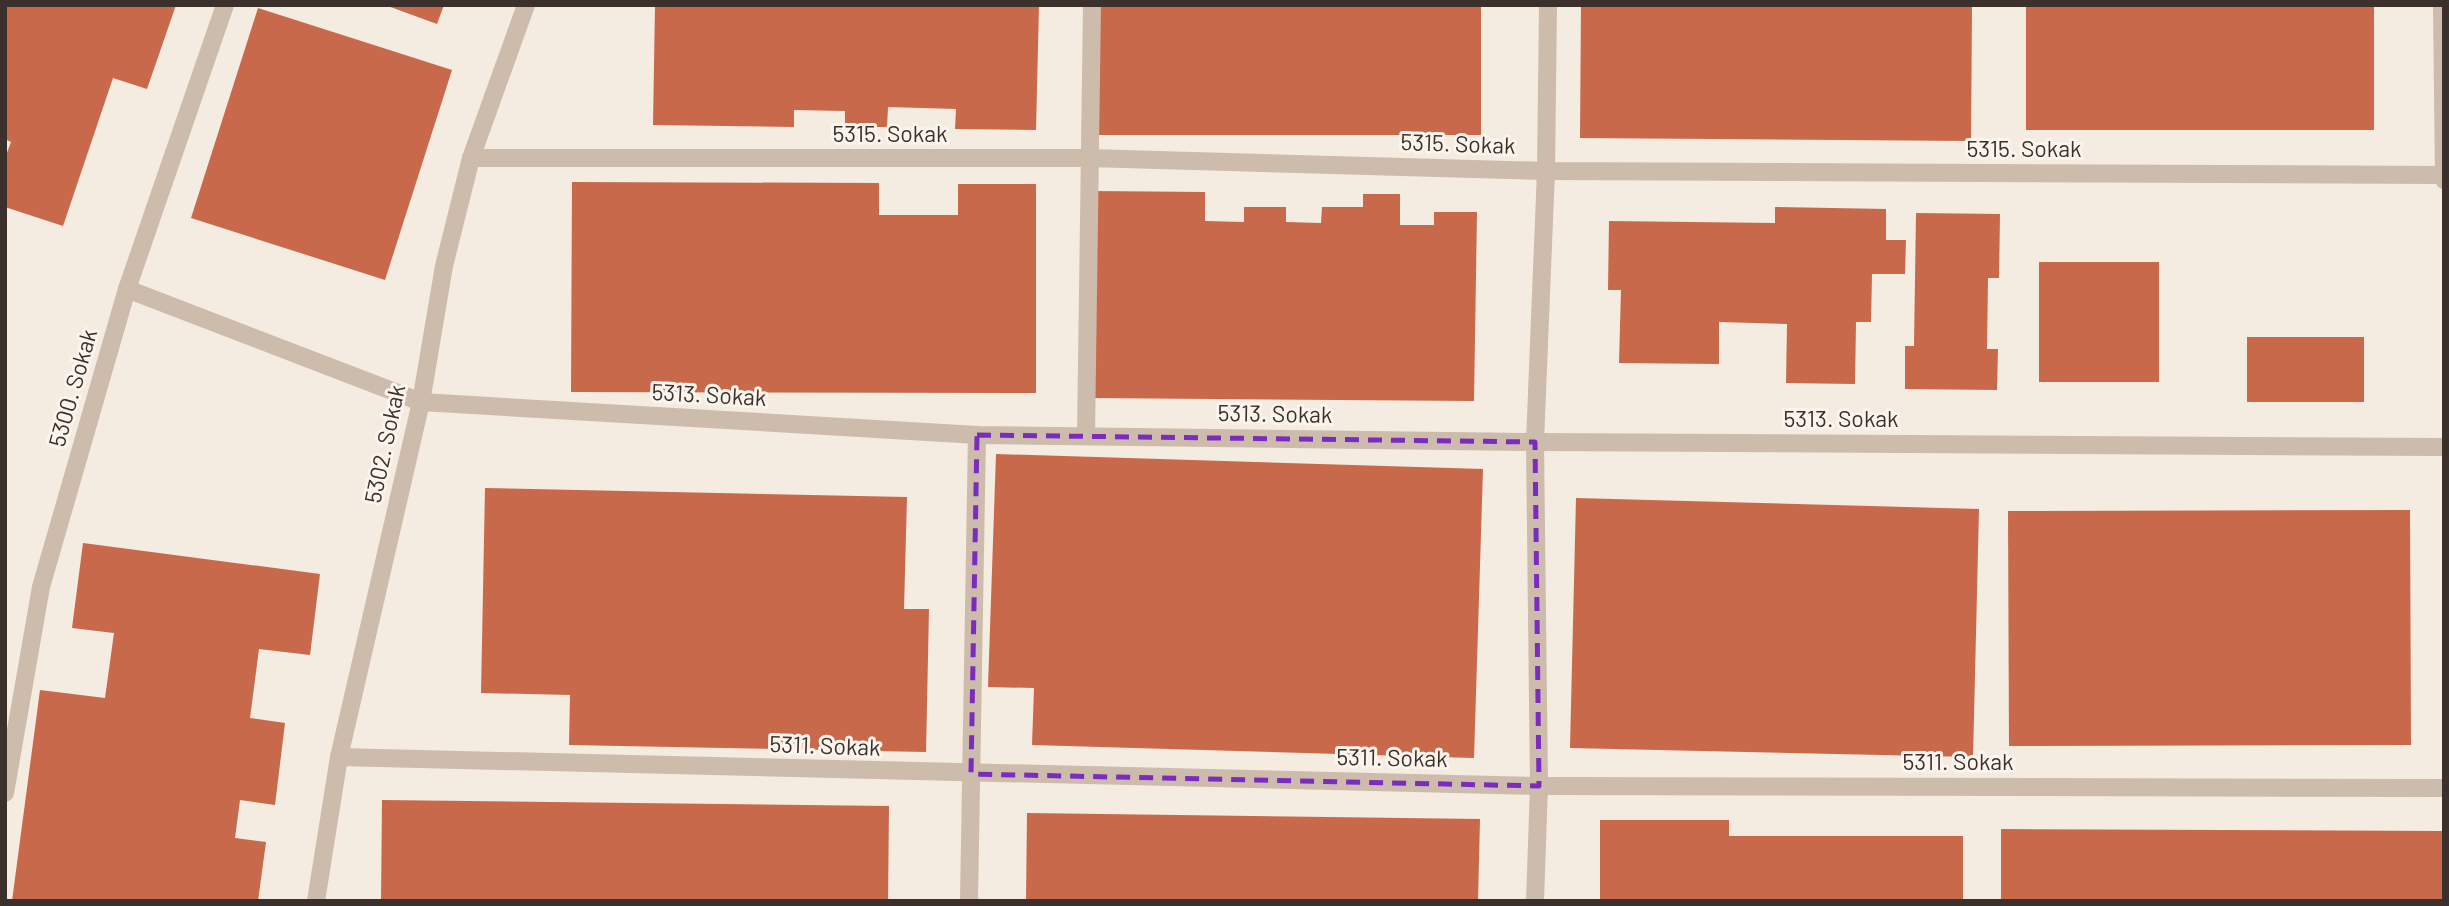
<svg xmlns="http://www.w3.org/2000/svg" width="2449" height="906" font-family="Barlow,sans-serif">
<rect width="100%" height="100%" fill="#f4ebe1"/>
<g fill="#c8694b">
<path d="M 5,5 L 176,5 L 147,89 L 113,78 L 63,226 L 5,207 L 5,158 L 11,142 L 5,139 Z"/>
<path d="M 385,5 L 444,5 L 437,24 Z"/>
<path d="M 655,5 L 1039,5 L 1036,130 L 955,129 L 956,109 L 888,107 L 887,127 L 845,127 L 845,111 L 794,110 L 794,127 L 653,125 Z"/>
<rect x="1095" y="5" width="386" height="130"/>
<path d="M 1581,5 L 1972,5 L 1971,141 L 1580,138 Z"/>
<rect x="2026" y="5" width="348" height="125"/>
<path d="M 258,8 L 452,70 L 385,280 L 191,218 Z"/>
<path d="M 572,182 L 879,183 L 879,215 L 958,215 L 958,184 L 1036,184 L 1036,393 L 571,392 Z"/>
<path d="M 1094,191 L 1205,192 L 1205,221 L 1244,222 L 1244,207 L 1286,207 L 1286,222 L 1321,223 L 1322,207 L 1363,207 L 1363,194 L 1400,194 L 1400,225 L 1434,225 L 1434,212 L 1477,212 L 1474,401 L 1092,398 Z"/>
<path d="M 1775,207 L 1886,209 L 1886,240 L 1906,240 L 1905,274 L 1872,274 L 1871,322 L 1856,322 L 1855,384 L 1786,383 L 1787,324 L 1719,322 L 1719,364 L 1619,363 L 1621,290 L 1608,290 L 1609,221 L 1775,223 Z"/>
<path d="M 1916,213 L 2000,214 L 1999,278 L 1988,278 L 1987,349 L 1998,349 L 1997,390 L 1905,389 L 1905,346 L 1914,346 Z"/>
<rect x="2039" y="262" width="120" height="120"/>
<rect x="2247" y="337" width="117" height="65"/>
<path d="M 996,454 L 1483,469 L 1474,758 L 1032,745 L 1034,688 L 988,687 Z"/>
<path d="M 485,488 L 907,497 L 904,609 L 929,609 L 926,752 L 569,745 L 570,695 L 481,693 Z"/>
<path d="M 1576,498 L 1979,509 L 1973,757 L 1570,748 Z"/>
<path d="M 2410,510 L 2411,745 L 2009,746 L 2008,511 Z"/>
<path d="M 83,543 L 320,574 L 310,655 L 259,649 L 250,718 L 285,723 L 275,805 L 240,800 L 235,838 L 266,842 L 258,901 L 12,901 L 40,690 L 105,698 L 114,633 L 72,628 Z"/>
<path d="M 382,800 L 889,806 L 888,901 L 381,901 Z"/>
<path d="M 1027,813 L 1480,819 L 1478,901 L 1026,901 Z"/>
<path d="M 1600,820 L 1729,820 L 1729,836 L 1963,836 L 1963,901 L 1600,901 Z"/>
<path d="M 2001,829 L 2444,831 L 2444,901 L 2001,901 Z"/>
</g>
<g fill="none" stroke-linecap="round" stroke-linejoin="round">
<g stroke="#cdbbac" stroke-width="18">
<path d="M 471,158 L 1089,158 L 1546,171 L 2443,175"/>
<path d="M 127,289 L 421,402 L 977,435 L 1535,442 L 2444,447"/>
<path d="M 1086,436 L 1092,5"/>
<path d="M 339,757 L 1539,786 L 2444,788"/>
<path d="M 5,793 L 41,587 L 127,289 L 225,5"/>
<path d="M 316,901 L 339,757 L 421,402 L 444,266 L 471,158 L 526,5"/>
<path d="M 969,901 L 977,435"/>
<path d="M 1535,901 L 1539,786 L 1535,442 L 1546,171 L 1548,5"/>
</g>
<path stroke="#cdbbac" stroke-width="18" d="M 2442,5 L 2444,180"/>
</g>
<path fill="none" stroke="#7b2cbf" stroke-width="5" stroke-dasharray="14 9" stroke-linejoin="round" d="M 977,435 L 1535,442 L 1539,786 L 971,774 Z"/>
<g text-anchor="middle" stroke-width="6" stroke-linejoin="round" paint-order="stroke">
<g font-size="23" fill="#3b302b" stroke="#fbf5ee">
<text x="890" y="142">5315. Sokak</text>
<text transform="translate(1458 144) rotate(2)" y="8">5315. Sokak</text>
<text x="2024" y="157">5315. Sokak</text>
<text transform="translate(73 388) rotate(-74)" y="8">5300. Sokak</text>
<text transform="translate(709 395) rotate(3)" y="8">5313. Sokak</text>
<text transform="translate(1275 414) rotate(1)" y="8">5313. Sokak</text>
<text x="1841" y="427">5313. Sokak</text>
<text transform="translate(385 444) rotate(-78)" y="8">5302. Sokak</text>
<text transform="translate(825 746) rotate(2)" y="8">5311. Sokak</text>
<text transform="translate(1392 758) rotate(1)" y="8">5311. Sokak</text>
<text x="1958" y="770">5311. Sokak</text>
</g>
</g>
<rect width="2449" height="906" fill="none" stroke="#3b302b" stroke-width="14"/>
</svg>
